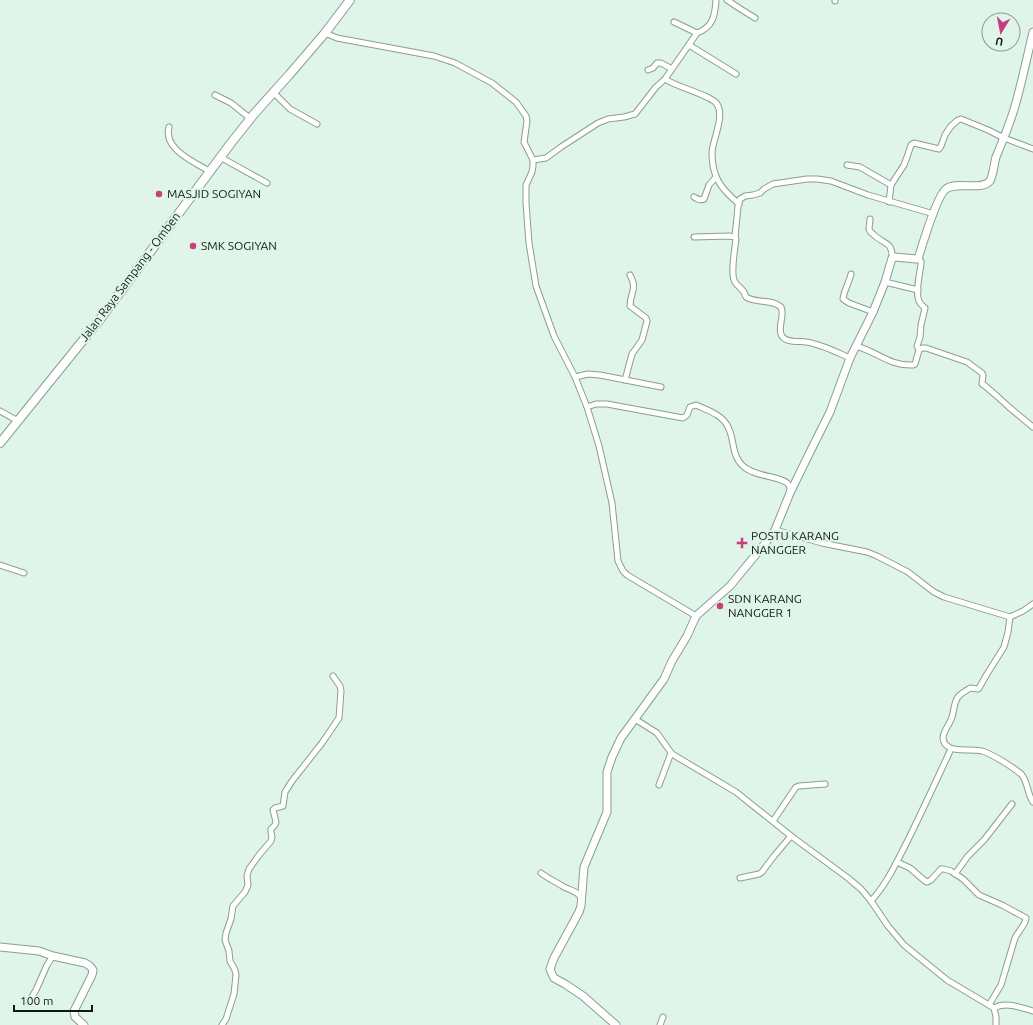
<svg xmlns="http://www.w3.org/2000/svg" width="1033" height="1025" font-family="Ubuntu,sans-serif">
<rect width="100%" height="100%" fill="#dff5e9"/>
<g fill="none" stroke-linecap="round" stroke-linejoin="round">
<defs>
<g id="street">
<path d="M 716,0 C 715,16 713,27 697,33 L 665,79 C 676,87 711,95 717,104 C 725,116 713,139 712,152 C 712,159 713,169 716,176 C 720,187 730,196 739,204"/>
<path d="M 727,0 L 739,8 L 755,18"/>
<path d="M 835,0 L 835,1"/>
<path d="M 674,22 L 697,33"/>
<path d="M 325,33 L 337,38 L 434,56 L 455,63 L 492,83 L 516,102 L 526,116 L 527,121 L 524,142 L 533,160 L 533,166 L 532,172 L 526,185 L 526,203 L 529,243 L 536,286 L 554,336 L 575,377 L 587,407 L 599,446 L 612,503 L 618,561 L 623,571 L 627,575 L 696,616"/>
<path d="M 689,45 L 736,74"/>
<path d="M 648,70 L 653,68 L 657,63 L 661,63 L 672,69"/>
<path d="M 274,93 L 290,109 L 317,124"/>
<path d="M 215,95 L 231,103 L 251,119"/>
<path d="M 169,127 C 163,149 194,162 209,171"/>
<path d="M 220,157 L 267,183"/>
<path d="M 533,160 L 546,158 L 561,147 L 598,123 L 608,119 L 624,117 L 635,114 L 656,87 L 665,79"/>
<path d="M 847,165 L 860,167 L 891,185"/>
<path d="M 694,197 C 697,199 700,201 704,199 L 709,185 L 716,177"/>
<path d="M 889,202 L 891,185 L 904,165 L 907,157 L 911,145 L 914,143 L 939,149 L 941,146 L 945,135 L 951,126 L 958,120 L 961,119 L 988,130 L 1004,138 L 1033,149"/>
<path d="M 870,219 C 870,222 869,226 869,229 C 870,232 871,233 873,234 C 882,244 893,241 892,258"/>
<path d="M 694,237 L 729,236 L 735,237 L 736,239 C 735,248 730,275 735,282 C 739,289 743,287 746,297 C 757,304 770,298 781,307 C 785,316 778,325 781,334 C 783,343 799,341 806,342 C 821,344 836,352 850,358"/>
<path d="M 735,237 L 738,206 L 740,199 L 742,198 L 745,196 L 753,195 L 760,193 L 764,189 L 773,184 L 807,179 L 817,179 L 831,181 L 868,195 L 934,214"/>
<path d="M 918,259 L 921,261 L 921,264 C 920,273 915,292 919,301 C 920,304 923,306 925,308 L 921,325 L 920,337 L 917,346 L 919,350"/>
<path d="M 851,274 C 849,283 844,290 843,299 L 849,303 L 873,312"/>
<path d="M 885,282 L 918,290"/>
<path d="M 856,346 C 878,352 889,366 913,365 L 915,364 L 919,350 L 922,348 L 926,348 L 967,362 L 982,373 L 983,375 L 982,384 L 984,385 L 998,397 L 1010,408 L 1033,427"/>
<path d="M 575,377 L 588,374 L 600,375 L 661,387"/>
<path d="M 625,380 L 632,354 L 642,340 L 647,321 L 646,318 L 630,306 C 630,292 638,290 630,275"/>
<path d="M 587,407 L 596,404 L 607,404 L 683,418 L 687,415 L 690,407 L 696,405 C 707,410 723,415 728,427 C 735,440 731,455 743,466 C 754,477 782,476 788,484 C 790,486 790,489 790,492"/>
<path d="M 0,411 L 18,421"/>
<path d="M 775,530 L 822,543 L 867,552 L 877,556 L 908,572 L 926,586 L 934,592 L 944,597 L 1010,617"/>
<path d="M 0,565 L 24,573"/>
<path d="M 1033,604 L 1023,611 L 1010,617 L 1008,632 L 1004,647 L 987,674 L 979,688 L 978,689 L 970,688 C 966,691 961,693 958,697 C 954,702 954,711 952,717 C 950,724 944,730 943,737 C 943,740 944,743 946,745 C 954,753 971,748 982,751 C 992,754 1013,767 1021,774 C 1028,781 1027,794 1033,802"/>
<path d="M 635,719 L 657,733 L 672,754 L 736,792 L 791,836 L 848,878 L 861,889 L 871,901 L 888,926 L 904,945 L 947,980 L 994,1008 L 996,1017 L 996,1025"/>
<path d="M 659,785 L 671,753"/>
<path d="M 773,821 L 796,787 L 799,786 L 825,784"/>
<path d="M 897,862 L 910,868 L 925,881 L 927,882 L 931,880 L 941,869 L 944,869 L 951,871 L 963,879 L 979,895 L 1002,905 L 1026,918 C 1026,924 1018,932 1015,938 L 1001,985 L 989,1005"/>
<path d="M 541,873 C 549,879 556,882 564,887 C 572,891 575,890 581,897"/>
<path d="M 955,874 L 968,856 L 984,840 L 1012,804"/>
<path d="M 740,878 L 759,874 L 762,872 L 774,856 L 791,836"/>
<path d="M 871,901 C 886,885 895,865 905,846 C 921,814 936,781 951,749"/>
<path d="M 29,1002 L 36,990 L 47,965 L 53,956"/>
<path d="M 994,1008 C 1006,1001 1021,1008 1033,1011"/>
<path d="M 222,1025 L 226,1019 L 234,994 L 236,975 L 235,970 L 230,961 L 229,951 L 225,940 L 226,933 L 231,919 L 233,906 L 245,892 L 248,885 L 247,876 L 249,869 L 259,855 L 271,841 L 272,837 L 271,833 L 271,829 L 275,825 L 276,822 L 273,810 L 275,808 L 283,806 L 285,792 L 292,781 L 322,743 L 339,718 L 341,691 L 340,686 L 333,676"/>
<path d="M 660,1025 L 663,1017"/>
</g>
<g id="secondary">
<path d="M 0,947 L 39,951 L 53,956 L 85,963 L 90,966 L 93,970 L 92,975 L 74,1011 L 75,1017 L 84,1025"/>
<path d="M 616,1025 L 583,996 L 565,984 L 554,978 L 552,974 L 550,969 L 554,958 L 579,912 L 581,906 L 584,867 L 607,812 L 607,772 L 612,757 L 621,738 L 664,679 L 672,661 L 687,636 L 696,616 L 730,586 L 767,541 L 775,530 L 790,493 L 809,454 L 830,412 L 850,358 L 873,312 L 885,282 L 892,258 L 895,257 L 916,259 L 918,259 C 922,246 937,195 946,189 C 956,181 982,191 990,181 C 993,176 994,164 996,157 C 1003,140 1010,124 1015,106 C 1022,82 1027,57 1033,32"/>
</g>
<path id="primary" d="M 0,443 L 101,318 L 231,143 L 254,114 L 289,75 L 325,33 L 350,0"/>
</defs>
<use href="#street" stroke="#8a9e93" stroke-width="7"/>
<use href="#secondary" stroke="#8a9e93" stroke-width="9"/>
<use href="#primary" stroke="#8a9e93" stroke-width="10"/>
<use href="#street" stroke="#fff" stroke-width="5"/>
<use href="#secondary" stroke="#fff" stroke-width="7"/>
<use href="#primary" stroke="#fff" stroke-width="8"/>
</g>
<g fill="#c73f7d" stroke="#dff5e9" stroke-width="1.5">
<circle cx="159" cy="194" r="4"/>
<circle cx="193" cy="246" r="4"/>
<path d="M740 537h4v4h4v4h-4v4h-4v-4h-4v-4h4z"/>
<circle cx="720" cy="606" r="4"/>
</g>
<g text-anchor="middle" stroke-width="4" stroke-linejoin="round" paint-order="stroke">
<g font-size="12" fill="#111814" stroke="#dff5e9" text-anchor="start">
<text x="167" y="198">MASJID SOGIYAN</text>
<text x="201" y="250">SMK SOGIYAN</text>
<text x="751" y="540">POSTU KARANG<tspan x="751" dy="14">NANGGER</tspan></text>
<text x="728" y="603">SDN KARANG<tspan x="728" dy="14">NANGGER 1</tspan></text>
</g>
<g font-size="12" fill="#111814" stroke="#dff5e9">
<text transform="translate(130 277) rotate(-53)" y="4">Jalan Raya Sampang - Omben</text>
</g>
</g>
<g transform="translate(1001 32) rotate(190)"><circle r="19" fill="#dff5e9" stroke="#8d9d94"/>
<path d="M0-3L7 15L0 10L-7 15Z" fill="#c73f7d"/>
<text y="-6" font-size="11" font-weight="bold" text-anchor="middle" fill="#111814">U</text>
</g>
<path d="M14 1005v6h78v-6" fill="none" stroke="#111814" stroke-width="2"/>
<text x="20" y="1005" font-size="12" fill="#111814" stroke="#dff5e9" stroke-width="3" paint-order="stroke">100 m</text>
</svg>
